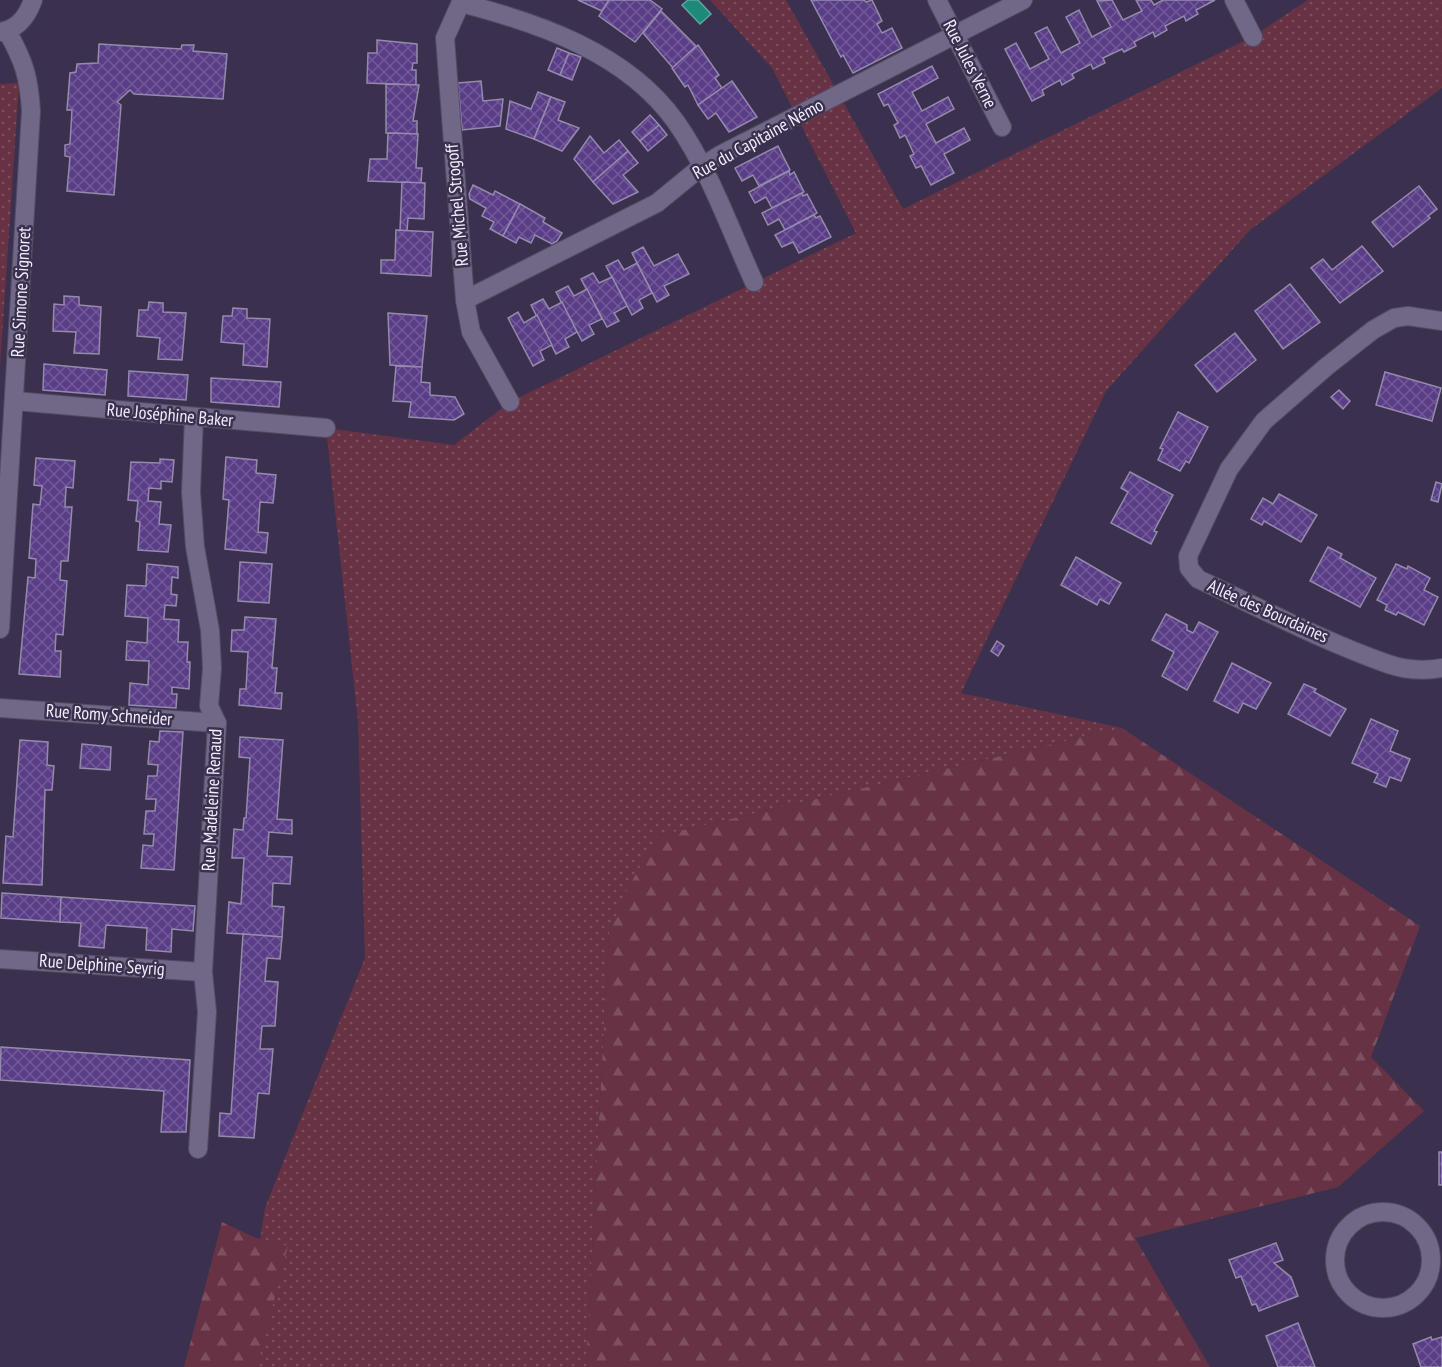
<svg xmlns="http://www.w3.org/2000/svg" width="1442" height="1367" font-family="'PT Sans Narrow',sans-serif">
<defs>
<pattern id="grass-dots" width="8" height="8" patternUnits="userSpaceOnUse" patternTransform="scale(1.5)"><rect width="8" height="8" fill="#673244"/><path d="M2 2h.1M6 6h.1" fill="none" stroke="#7d5060" stroke-width="1.8" stroke-linecap="round"/></pattern>
<pattern id="forest-firs" width="22" height="20" patternUnits="userSpaceOnUse" patternTransform="scale(1.5)"><rect width="22" height="20" fill="#673244"/><path d="M5 1l3.5 6h-7zM16 11l3.5 6h-7z" fill="#7d5060"/></pattern>
<pattern id="building-cross-hatch" width="8" height="8" patternUnits="userSpaceOnUse" patternTransform="scale(1.5)"><rect width="8" height="8" fill="#5a3d87"/><path d="M0 0l8 8M0 8l8-8" fill="none" stroke="#725999"/></pattern>
</defs>
<rect width="100%" height="100%" fill="#3b314e"/>
<g fill="url(#grass-dots)">
<path d="M 710,0 L 786,0 L 903,209 L 1252,37 L 1308,0 L 1442,0 L 1442,88 L 1250,230 L 1106,391 L 961,693 L 1122,728 L 657,836 L 609,933 L 586,1367 L 240,1367 L 265,1208 L 365,958 L 358,721 L 326,428 L 454,445 L 510,402 L 856,233 L 772,68 Z"/>
<path d="M 19,83 L 0,367 L 0,84 Z"/>
</g>
<g fill="url(#forest-firs)">
<path d="M 1122,728 L 1420,926 L 1371,1057 L 1424,1111 L 1338,1187 L 1135,1238 L 1210,1367 L 586,1367 L 609,933 L 626,892 L 657,836 Z"/>
<path d="M 222,1222 L 256,1238 L 288,1246 L 257,1367 L 184,1367 Z"/>
</g>
<path fill="#1d8978" stroke="#5da7a0" stroke-width="1.5" d="M 688,0 L 698,0 L 711,14 L 700,24 L 682,5 Z"/>
<g fill="url(#building-cross-hatch)" stroke="#948aac" stroke-width="1.5">
<path d="M 578,0 L 609,0 L 602,11 Z"/>
<path d="M 609,0 L 650,0 L 662,9 L 635,42 L 599,16 Z"/>
<path d="M 811,0 L 864,0 L 866,2 L 872,0 L 882,21 L 877,24 L 882,33 L 892,28 L 902,48 L 853,73 L 843,55 L 841,57 Z"/>
<path d="M 1112,0 L 1123,20 L 1142,11 L 1136,0 L 1151,0 L 1154,5 L 1163,0 L 1215,0 L 1196,10 L 1198,14 L 1186,21 L 1184,16 L 1165,26 L 1167,30 L 1155,37 L 1153,32 L 1134,42 L 1136,46 L 1124,52 L 1122,49 L 1103,58 L 1105,63 L 1093,69 L 1091,64 L 1072,74 L 1074,78 L 1062,85 L 1060,80 L 1042,90 L 1044,95 L 1032,101 L 1005,49 L 1016,43 L 1030,69 L 1049,59 L 1035,33 L 1047,27 L 1061,53 L 1080,43 L 1066,17 L 1079,10 L 1092,37 L 1111,27 L 1097,1 Z"/>
<path d="M 661,11 L 696,46 L 673,68 L 643,33 Z"/>
<path d="M 377,40 L 417,44 L 417,63 L 413,63 L 412,70 L 416,70 L 416,85 L 367,83 L 368,53 L 377,53 Z"/>
<path d="M 99,44 L 181,49 L 182,45 L 194,45 L 193,51 L 227,54 L 223,99 L 134,94 L 130,90 L 117,102 L 121,105 L 114,195 L 67,191 L 70,157 L 65,156 L 65,145 L 70,144 L 72,110 L 67,110 L 70,73 L 76,72 L 77,64 L 98,63 Z"/>
<path d="M 698,45 L 719,75 L 715,78 L 722,88 L 698,105 L 688,85 L 685,87 L 672,68 Z"/>
<path d="M 557,48 L 569,53 L 560,75 L 548,70 Z"/>
<path d="M 569,53 L 581,57 L 572,80 L 560,75 Z"/>
<path d="M 932,66 L 938,78 L 912,92 L 922,111 L 948,97 L 954,109 L 926,124 L 936,143 L 964,128 L 970,140 L 944,154 L 954,173 L 931,185 L 921,166 L 916,168 L 910,156 L 914,154 L 905,135 L 900,138 L 894,125 L 898,123 L 888,104 L 884,106 L 878,94 Z"/>
<path d="M 481,81 L 483,101 L 503,99 L 500,126 L 462,130 L 458,83 Z"/>
<path d="M 732,81 L 757,117 L 729,132 L 716,113 L 708,119 L 698,105 Z"/>
<path d="M 386,84 L 419,85 L 413,121 L 417,121 L 417,134 L 386,133 Z"/>
<path d="M 538,92 L 551,97 L 534,139 L 506,129 L 510,101 L 531,109 Z"/>
<path d="M 551,97 L 565,102 L 558,120 L 579,128 L 562,151 L 534,139 Z"/>
<path d="M 650,115 L 659,125 L 640,141 L 632,132 Z"/>
<path d="M 659,125 L 667,135 L 648,151 L 640,141 Z"/>
<path d="M 388,133 L 418,134 L 416,168 L 422,168 L 421,183 L 368,181 L 370,159 L 387,159 Z"/>
<path d="M 590,136 L 604,153 L 619,140 L 628,151 L 593,182 L 574,159 Z"/>
<path d="M 778,146 L 790,170 L 759,186 L 753,175 L 742,181 L 735,168 Z"/>
<path d="M 628,151 L 638,163 L 623,175 L 638,192 L 613,204 L 593,182 Z"/>
<path d="M 789,171 L 790,175 L 794,172 L 804,192 L 772,208 L 766,197 L 755,203 L 749,192 Z"/>
<path d="M 402,182 L 425,183 L 424,219 L 408,218 L 407,231 L 400,231 Z"/>
<path d="M 473,185 L 493,195 L 495,191 L 520,204 L 503,236 L 490,229 L 494,222 L 482,216 L 486,208 L 470,199 L 469,194 Z"/>
<path d="M 1419,186 L 1437,209 L 1428,216 L 1430,218 L 1393,247 L 1372,222 Z"/>
<path d="M 802,193 L 803,196 L 807,194 L 817,213 L 785,230 L 779,219 L 768,225 L 762,213 Z"/>
<path d="M 520,204 L 545,218 L 543,222 L 562,233 L 557,241 L 552,244 L 535,235 L 531,243 L 519,237 L 516,243 L 503,236 Z"/>
<path d="M 814,215 L 816,218 L 820,216 L 831,237 L 799,253 L 793,242 L 782,247 L 775,235 Z"/>
<path d="M 396,230 L 433,232 L 431,276 L 381,273 L 381,260 L 395,260 Z"/>
<path d="M 1362,246 L 1383,271 L 1340,303 L 1311,268 L 1323,259 L 1332,270 Z"/>
<path d="M 643,247 L 654,266 L 678,254 L 689,274 L 664,286 L 669,295 L 657,302 L 632,253 Z"/>
<path d="M 618,260 L 624,270 L 637,263 L 652,293 L 639,300 L 643,308 L 632,315 L 606,266 Z"/>
<path d="M 593,273 L 599,283 L 612,277 L 627,306 L 614,313 L 619,321 L 607,327 L 581,279 Z"/>
<path d="M 1290,284 L 1320,322 L 1283,349 L 1255,311 Z"/>
<path d="M 568,286 L 574,296 L 587,289 L 602,319 L 589,325 L 594,334 L 582,341 L 556,292 Z"/>
<path d="M 64,296 L 79,297 L 79,305 L 101,307 L 99,354 L 74,353 L 76,332 L 53,331 L 54,304 L 64,305 Z"/>
<path d="M 543,299 L 549,309 L 562,302 L 577,332 L 565,339 L 569,347 L 556,354 L 531,305 Z"/>
<path d="M 149,302 L 163,303 L 163,312 L 186,313 L 182,360 L 158,359 L 160,338 L 137,336 L 139,310 L 148,310 Z"/>
<path d="M 233,308 L 247,309 L 247,318 L 270,319 L 267,367 L 243,365 L 244,344 L 221,342 L 223,316 L 232,316 Z"/>
<path d="M 518,312 L 524,323 L 537,315 L 552,345 L 540,351 L 544,360 L 533,366 L 508,318 Z"/>
<path d="M 388,313 L 427,316 L 422,367 L 390,365 Z"/>
<path d="M 1235,333 L 1256,360 L 1217,392 L 1195,365 Z"/>
<path d="M 44,364 L 107,370 L 105,395 L 43,390 Z"/>
<path d="M 396,366 L 422,367 L 421,382 L 430,383 L 430,395 L 455,397 L 464,414 L 454,420 L 409,417 L 411,402 L 393,401 Z"/>
<path d="M 129,371 L 188,375 L 186,400 L 128,396 Z"/>
<path d="M 1385,372 L 1441,388 L 1432,421 L 1376,405 Z"/>
<path d="M 211,378 L 281,382 L 279,407 L 211,402 Z"/>
<path d="M 1339,390 L 1350,401 L 1343,409 L 1331,397 Z"/>
<path d="M 1178,412 L 1208,427 L 1189,463 L 1186,461 L 1180,471 L 1158,460 L 1163,449 L 1160,448 Z"/>
<path d="M 226,457 L 257,460 L 256,473 L 276,475 L 273,503 L 260,502 L 258,532 L 268,533 L 266,553 L 225,549 L 229,500 L 223,499 Z"/>
<path d="M 36,458 L 75,461 L 73,488 L 66,487 L 65,507 L 72,507 L 68,561 L 61,561 L 60,580 L 67,581 L 63,635 L 56,634 L 55,651 L 61,651 L 60,677 L 19,674 L 28,577 L 35,578 L 36,559 L 29,558 L 33,504 L 40,505 L 42,486 L 34,485 Z"/>
<path d="M 160,459 L 174,460 L 172,482 L 161,481 L 161,489 L 149,488 L 148,501 L 161,502 L 159,524 L 171,525 L 168,552 L 138,550 L 140,522 L 136,521 L 138,501 L 128,500 L 131,462 L 160,463 Z"/>
<path d="M 1130,472 L 1173,495 L 1154,531 L 1157,532 L 1151,544 L 1111,523 L 1128,492 L 1121,488 Z"/>
<path d="M 1436,482 L 1442,484 L 1438,502 L 1431,500 Z"/>
<path d="M 1279,494 L 1317,515 L 1301,542 L 1264,521 L 1262,525 L 1251,519 L 1263,498 L 1273,504 Z"/>
<path d="M 1328,547 L 1342,554 L 1340,558 L 1376,578 L 1360,607 L 1310,581 Z"/>
<path d="M 1076,557 L 1121,583 L 1109,604 L 1100,599 L 1097,605 L 1061,585 Z"/>
<path d="M 240,562 L 272,564 L 269,603 L 238,601 Z"/>
<path d="M 147,564 L 178,567 L 178,578 L 172,577 L 171,594 L 177,595 L 176,606 L 165,605 L 164,619 L 179,620 L 178,642 L 188,642 L 187,662 L 190,662 L 189,689 L 172,687 L 172,694 L 177,694 L 176,708 L 129,705 L 130,683 L 148,685 L 149,661 L 126,660 L 127,641 L 147,643 L 148,618 L 125,616 L 127,585 L 146,586 Z"/>
<path d="M 1396,564 L 1407,569 L 1408,566 L 1430,578 L 1424,590 L 1438,597 L 1424,625 L 1398,612 L 1396,615 L 1385,610 L 1387,605 L 1377,600 Z"/>
<path d="M 1166,614 L 1187,625 L 1187,630 L 1193,633 L 1199,622 L 1218,632 L 1187,690 L 1162,676 L 1174,652 L 1152,640 Z"/>
<path d="M 245,617 L 276,619 L 272,668 L 277,668 L 275,693 L 282,693 L 281,709 L 239,705 L 240,689 L 246,689 L 248,652 L 231,651 L 232,630 L 244,630 Z"/>
<path d="M 997,641 L 1004,646 L 998,656 L 991,651 Z"/>
<path d="M 1232,663 L 1271,683 L 1256,709 L 1243,703 L 1238,713 L 1214,701 Z"/>
<path d="M 1304,684 L 1316,689 L 1314,692 L 1346,709 L 1330,736 L 1288,714 Z"/>
<path d="M 1371,719 L 1398,731 L 1390,751 L 1410,759 L 1401,781 L 1390,777 L 1386,787 L 1374,782 L 1378,774 L 1352,763 Z"/>
<path d="M 160,731 L 183,732 L 174,870 L 141,868 L 143,845 L 153,846 L 154,834 L 144,834 L 146,811 L 155,811 L 156,799 L 146,799 L 148,776 L 157,776 L 158,765 L 148,764 L 150,741 L 159,742 Z"/>
<path d="M 240,737 L 283,740 L 277,819 L 292,820 L 292,834 L 269,832 L 267,856 L 292,857 L 290,884 L 273,883 L 272,906 L 284,907 L 282,937 L 227,933 L 229,902 L 241,904 L 244,858 L 232,858 L 234,829 L 243,830 L 244,818 L 246,818 L 250,758 L 239,757 Z"/>
<path d="M 20,740 L 48,742 L 47,765 L 54,766 L 52,790 L 45,790 L 42,885 L 3,883 L 6,836 L 13,837 Z"/>
<path d="M 82,744 L 111,747 L 110,770 L 80,768 Z"/>
<path d="M 2,893 L 61,897 L 60,922 L 1,918 Z"/>
<path d="M 61,897 L 195,906 L 193,931 L 172,929 L 171,952 L 146,950 L 147,928 L 106,925 L 104,948 L 79,946 L 81,923 L 60,922 Z"/>
<path d="M 243,934 L 282,937 L 280,959 L 267,958 L 265,981 L 278,982 L 275,1026 L 262,1026 L 260,1049 L 273,1049 L 269,1094 L 258,1093 L 254,1138 L 219,1136 L 220,1113 L 231,1114 Z"/>
<path d="M 1,1047 L 190,1060 L 186,1132 L 161,1132 L 164,1091 L 0,1080 Z"/>
<rect x="1439" y="1152" width="3" height="33"/>
<path d="M 1276,1243 L 1283,1260 L 1274,1263 L 1291,1277 L 1298,1296 L 1259,1311 L 1256,1304 L 1252,1305 L 1241,1276 L 1236,1278 L 1229,1260 Z"/>
<path d="M 1298,1323 L 1315,1367 L 1278,1367 L 1266,1336 Z"/>
<path d="M 1431,1337 L 1432,1340 L 1442,1337 L 1442,1367 L 1421,1367 L 1413,1344 Z"/>
</g>
<g fill="none" stroke-linecap="round" stroke-linejoin="round">
<defs>
<g id="street">
<path d="M 462,0 L 445,38 L 465,300 L 471,332 L 510,402"/>
<path d="M 937,0 L 1002,127"/>
<path d="M 1234,0 L 1253,37"/>
<path d="M 461,3 C 539,23 627,53 676,122 C 709,169 730,229 754,282"/>
<path d="M 465,300 L 657,203 L 701,167 L 720,155 L 1023,0"/>
<path d="M 1442,321 L 1408,316 L 1394,318 L 1373,330 L 1326,367 L 1264,421 L 1229,469 L 1188,556 L 1189,568 L 1198,579 C 1260,608 1323,641 1388,664 C 1405,670 1424,671 1442,668"/>
<path d="M 15,401 L 326,428"/>
<path d="M 194,417 L 191,492 L 195,547 L 210,630 L 212,668 L 209,706 L 217,723 L 203,972 L 207,1012 L 198,1149"/>
<path d="M 0,629 L 31,111 C 29,77 24,61 7,31"/>
<path d="M 0,708 L 217,723"/>
<path d="M 0,959 L 203,972"/>
<circle cx="1383" cy="1260" r="48"/>
</g>
<path id="secondary" d="M 0,32 C 18,29 27,17 33,0"/>
</defs>
<use href="#street" stroke="#544c64" stroke-width="20"/>
<use href="#secondary" stroke="#544c64" stroke-width="20"/>
<use href="#street" stroke="#716787" stroke-width="18"/>
<use href="#secondary" stroke="#716787" stroke-width="18"/>
</g>
<g text-anchor="middle" stroke-width="5" stroke-linejoin="round" paint-order="stroke">
<g font-size="18" fill="#f2ecff" stroke="#3b314e">
<text transform="translate(970 64) rotate(63)" y="6">Rue Jules Verne</text>
<text transform="translate(758 139) rotate(-29)" y="6">Rue du Capitaine Némo</text>
<text transform="translate(457 205) rotate(-95)" y="6">Rue Michel Strogoff</text>
<text transform="translate(21 292) rotate(-87)" y="6">Rue Simone Signoret</text>
<text transform="translate(170 415) rotate(5)" y="6">Rue Joséphine Baker</text>
<text transform="translate(1268 611) rotate(24)" y="6">Allée des Bourdaines</text>
<text transform="translate(109 715) rotate(4)" y="6">Rue Romy Schneider</text>
<text transform="translate(212 800) rotate(-87)" y="6">Rue Madeleine Renaud</text>
<text transform="translate(102 965) rotate(4)" y="6">Rue Delphine Seyrig</text>
</g>
</g>
</svg>
